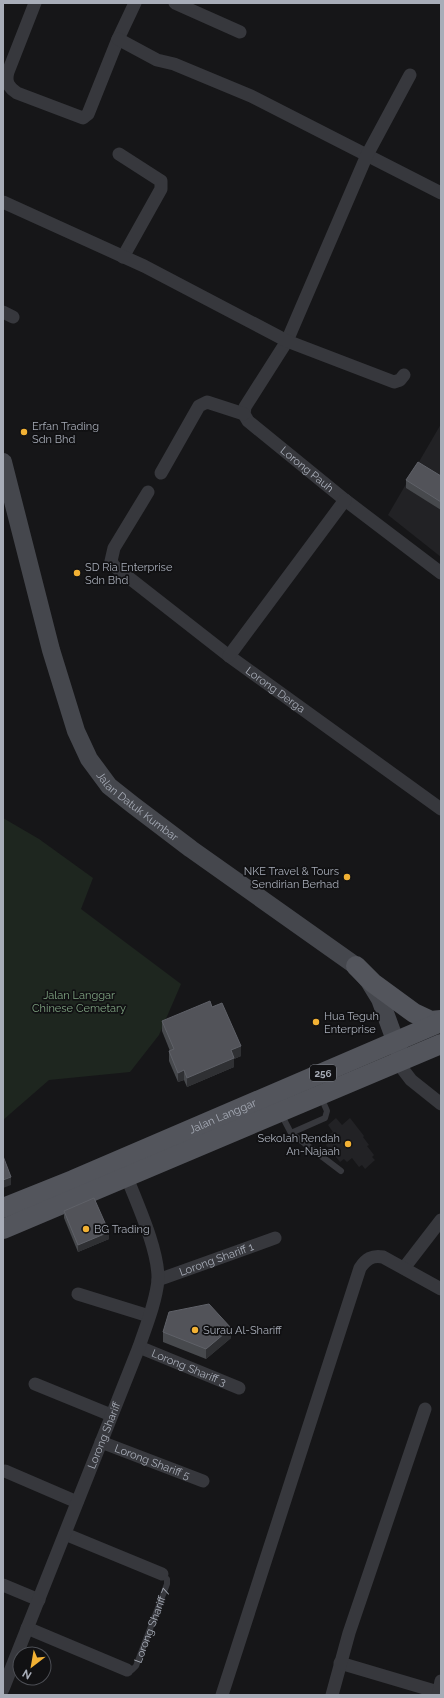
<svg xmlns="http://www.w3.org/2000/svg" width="444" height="1698" font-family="Raleway,sans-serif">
<rect width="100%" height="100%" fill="#161618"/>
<g fill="#222225">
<path d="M 441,424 L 441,557 L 388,515 Z"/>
<path d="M 336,1118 L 342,1125 L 350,1118 L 364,1136 L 363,1137 L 369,1145 L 367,1146 L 374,1155 L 372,1157 L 375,1160 L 365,1169 L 362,1165 L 359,1167 L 352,1158 L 347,1162 L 344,1159 L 340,1162 L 326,1145 L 328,1143 L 324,1138 L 333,1132 L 328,1125 Z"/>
</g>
<path fill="#1e261f" d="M 3,818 L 39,839 L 93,878 L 81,909 L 181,984 L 159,1035 L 130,1072 L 49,1080 L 3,1120 Z"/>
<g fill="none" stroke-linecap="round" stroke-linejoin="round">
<g stroke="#37383d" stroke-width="6">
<path d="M 281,1114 L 291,1133 L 341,1171"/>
<path d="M 291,1133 L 325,1118 L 327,1111 L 321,1097"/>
<path id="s1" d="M 127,1670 L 132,1670 L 136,1666 L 167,1584 L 167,1579 L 162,1574"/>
</g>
<g stroke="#37383d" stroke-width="13">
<path d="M 35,3 L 8,72 C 5,82 9,88 17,93 L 83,118 L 88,114 L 118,39 L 135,3"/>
<path d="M 175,3 L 240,32"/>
<path d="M 118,39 L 157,60 L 174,64 L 251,96 L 441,193"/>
<path id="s2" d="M 410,75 L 367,155 L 287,341 L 245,407 L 244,414 L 248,421 L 345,500 L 441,573"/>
<path d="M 119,154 L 161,181 L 161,189 L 123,257"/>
<path d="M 3,202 L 144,266 L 287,341 L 394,382 L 400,380 L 404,375"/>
<path d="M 3,312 L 13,317"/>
<path d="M 161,473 L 199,406 L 207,402 L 244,414"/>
<path id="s3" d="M 148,492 L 114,548 L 111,561 L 114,566 L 229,656 L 441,809"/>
<path d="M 229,656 L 345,500"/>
<path d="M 398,1063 L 411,1080 L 441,1104"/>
<path d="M 404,1268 L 441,1220"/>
<path id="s4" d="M 158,1280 L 275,1238"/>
<path d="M 78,1294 L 149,1316"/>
<path id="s5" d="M 139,1347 L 239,1388"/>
<path d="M 35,1384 L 111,1415"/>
<path id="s6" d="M 101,1442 L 203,1481"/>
<path d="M 5,1471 L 77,1502"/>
<path d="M 65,1534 L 162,1574"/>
<path d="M 3,1585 L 39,1600"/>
<path d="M 27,1628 L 127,1670"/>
<path d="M 340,1663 L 438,1692"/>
<path id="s7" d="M 3,1689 L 139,1347 C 146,1326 156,1302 158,1280 C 159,1249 135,1199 124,1170"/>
<path d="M 222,1695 L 360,1268 C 366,1259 372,1255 383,1257 L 441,1289"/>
<path d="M 332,1695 L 349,1633 L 425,1409"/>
<path d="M 438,1695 L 441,1681"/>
</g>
<path stroke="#45474d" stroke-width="18" id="s8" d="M 3,462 L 51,650 L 76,731 L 89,759 L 109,786 L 133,805 L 191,849 L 356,966 L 369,981 L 380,999 L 400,1054"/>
<g stroke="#53555c" stroke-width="20">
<path d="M 356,966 L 373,983 L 414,1013 L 431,1021 L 441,1020"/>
<path id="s9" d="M 3,1208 L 73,1180 L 441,1022"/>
<path d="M 3,1229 L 441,1044"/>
</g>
</g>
<g fill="#47494d">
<path d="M 441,476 L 441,510 L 406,488 L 406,480 Z"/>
<path d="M 212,1007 L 241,1056 L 234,1059 L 234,1067 L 187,1087 L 184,1080 L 178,1082 L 169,1061 L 169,1051 L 170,1051 L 162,1031 L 162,1021 Z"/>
<path d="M 64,1211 L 109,1239 L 78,1252 L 64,1218 Z"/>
<path d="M 163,1332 L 231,1338 L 206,1359 L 163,1342 Z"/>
</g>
<g fill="#2f3033">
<path d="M 241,1046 L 241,1056 L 234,1059 L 234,1067 L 187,1087 L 187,1078 L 231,1050 Z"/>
<path d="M 184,1070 L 184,1080 L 178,1082 L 178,1073 Z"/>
<path d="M 11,1177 L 11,1185 L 3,1188 L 3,1180 Z"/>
<path d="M 109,1232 L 109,1239 L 78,1252 L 78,1245 Z"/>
<path d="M 231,1328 L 231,1338 L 206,1359 L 206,1349 Z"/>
</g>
<g fill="#525359" stroke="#5f6168">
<path d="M 418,462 L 441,476 L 441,502 L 406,480 Z"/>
<path d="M 210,1001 L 212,1007 L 222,1003 L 241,1046 L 231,1050 L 234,1058 L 187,1078 L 184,1070 L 178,1073 L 169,1051 L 174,1049 L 162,1021 Z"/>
<path d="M 3,1156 L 11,1177 L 3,1180 Z"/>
<path d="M 94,1198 L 109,1232 L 78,1245 L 64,1211 Z"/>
<path d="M 209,1304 L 231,1328 L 206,1349 L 163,1332 L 169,1312 Z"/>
</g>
<g fill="#f2b134" stroke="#111113" stroke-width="1.5">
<circle cx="24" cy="432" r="4"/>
<circle cx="77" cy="573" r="4"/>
<circle cx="347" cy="877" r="4"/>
<circle cx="316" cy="1022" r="4"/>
<circle cx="348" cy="1144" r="4"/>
<circle cx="86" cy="1229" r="4"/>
<circle cx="195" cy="1330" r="4"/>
</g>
<g text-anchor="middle" stroke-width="3.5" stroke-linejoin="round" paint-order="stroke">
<rect fill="#111113" stroke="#7b7e86" stroke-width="1" x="310" y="1065" width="26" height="16" rx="3"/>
<g font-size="10" font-weight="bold" fill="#a8adb8">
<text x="323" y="1077">256</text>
</g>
<g font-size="11" fill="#a8adb8" stroke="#111113" text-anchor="start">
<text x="32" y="430">Erfan Trading<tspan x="32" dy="13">Sdn Bhd</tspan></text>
<text x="85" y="571">SD Ria Enterprise<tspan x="85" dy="13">Sdn Bhd</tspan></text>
<text x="339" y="875" text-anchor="end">NKE Travel &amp; Tours<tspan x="339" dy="13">Sendirian Berhad</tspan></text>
<text x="324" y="1020">Hua Teguh<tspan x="324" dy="13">Enterprise</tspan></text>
<text x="340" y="1142" text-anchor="end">Sekolah Rendah<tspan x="340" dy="13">An-Najaah</tspan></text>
<text x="94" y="1233">BG Trading</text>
<text x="203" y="1334">Surau Al-Shariff</text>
</g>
<g font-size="11" fill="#a8adb8" stroke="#111113">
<text dy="4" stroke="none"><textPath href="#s2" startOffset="463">Lorong Pauh</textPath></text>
<text dy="4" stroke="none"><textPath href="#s3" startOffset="288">Lorong Derga</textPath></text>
<text dy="4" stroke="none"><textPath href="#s8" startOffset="378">Jalan Datuk Kumbar</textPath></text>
<text dy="4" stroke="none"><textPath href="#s9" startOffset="238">Jalan Langgar</textPath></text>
<text dy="4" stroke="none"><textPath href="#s4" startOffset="62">Lorong Shariff 1</textPath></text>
<text dy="4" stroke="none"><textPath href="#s5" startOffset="54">Lorong Shariff 3</textPath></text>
<text dy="4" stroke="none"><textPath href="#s7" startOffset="273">Lorong Shariff</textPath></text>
<text dy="4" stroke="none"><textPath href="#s6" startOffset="55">Lorong Shariff 5</textPath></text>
<text dy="4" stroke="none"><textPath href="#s1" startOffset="54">Lorong Shariff 7</textPath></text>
</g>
<g font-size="11" fill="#7fa381" stroke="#111113">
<text x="79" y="999">Jalan Langgar<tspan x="79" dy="13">Chinese Cemetary</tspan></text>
</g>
</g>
<rect width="444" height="1698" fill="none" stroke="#a8adb8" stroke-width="8"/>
<g transform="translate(32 1666) rotate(211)"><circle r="19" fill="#111113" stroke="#4d4f55"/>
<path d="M0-3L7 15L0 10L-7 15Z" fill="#f2b134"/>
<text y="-6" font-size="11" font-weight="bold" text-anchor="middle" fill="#a8adb8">N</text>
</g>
</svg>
